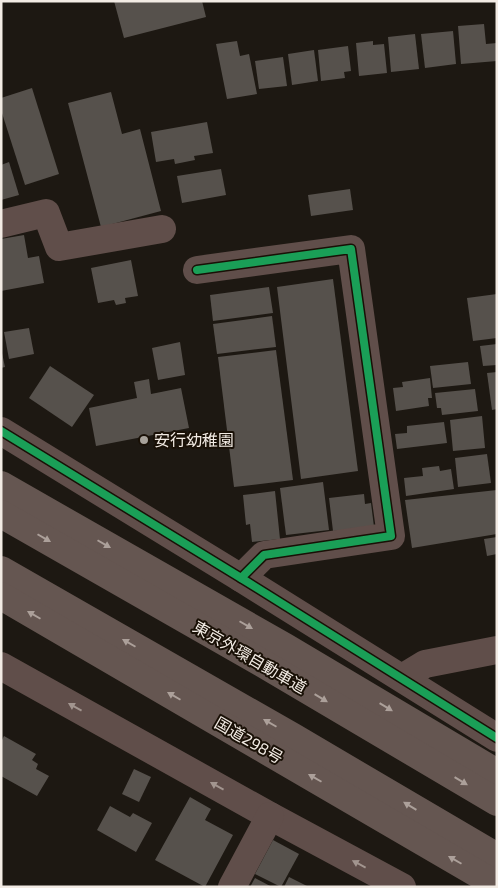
<svg xmlns="http://www.w3.org/2000/svg" width="498" height="888" font-family="'Exo 2','Noto Sans JP',sans-serif">
<rect width="100%" height="100%" fill="#1d1812"/>
<g fill="#56514c">
<path d="M 114,1 L 202,1 L 206,17 L 124,38 Z"/>
<path d="M 484,24 L 486,44 L 497,43 L 497,61 L 461,64 L 458,26 Z"/>
<path d="M 453,31 L 456,64 L 425,68 L 421,34 Z"/>
<path d="M 415,34 L 419,69 L 391,72 L 388,37 Z"/>
<path d="M 237,41 L 240,56 L 249,54 L 257,94 L 227,99 L 216,44 Z"/>
<path d="M 373,41 L 373,45 L 384,44 L 387,73 L 359,76 L 356,43 Z"/>
<path d="M 348,46 L 351,71 L 344,72 L 345,78 L 321,81 L 318,50 Z"/>
<path d="M 314,50 L 318,81 L 292,85 L 288,54 Z"/>
<path d="M 283,57 L 287,86 L 259,89 L 255,61 Z"/>
<path d="M 32,88 L 59,174 L 25,185 L 1,110 L 1,98 Z"/>
<path d="M 111,92 L 122,134 L 140,129 L 161,211 L 101,227 L 68,103 Z"/>
<path d="M 207,122 L 213,153 L 194,156 L 195,160 L 175,164 L 174,159 L 156,162 L 151,132 Z"/>
<path d="M 9,162 L 19,195 L 1,200 L 1,165 Z"/>
<path d="M 221,169 L 226,195 L 182,203 L 177,176 Z"/>
<path d="M 350,189 L 353,210 L 311,216 L 308,195 Z"/>
<path d="M 24,235 L 28,258 L 39,256 L 44,283 L 1,291 L 1,239 Z"/>
<path d="M 131,260 L 138,296 L 125,298 L 126,303 L 116,305 L 114,300 L 98,303 L 91,268 Z"/>
<path d="M 333,279 L 358,471 L 301,479 L 277,287 Z"/>
<path d="M 269,287 L 273,313 L 213,321 L 210,295 Z"/>
<path d="M 497,294 L 497,338 L 473,341 L 467,298 Z"/>
<path d="M 272,316 L 276,347 L 217,354 L 213,324 Z"/>
<path d="M 29,328 L 34,354 L 9,359 L 4,332 Z"/>
<path d="M 180,342 L 185,375 L 158,380 L 152,348 Z"/>
<path d="M 497,344 L 497,365 L 483,366 L 480,346 Z"/>
<path d="M 276,350 L 293,480 L 234,487 L 218,357 Z"/>
<path d="M 2,353 L 5,367 L 1,368 L 1,354 Z"/>
<path d="M 468,362 L 471,384 L 433,388 L 430,366 Z"/>
<path d="M 50,366 L 94,395 L 72,427 L 29,398 Z"/>
<path d="M 497,372 L 497,409 L 492,410 L 487,373 Z"/>
<path d="M 430,378 L 432,398 L 428,398 L 429,406 L 396,411 L 393,388 L 403,387 L 402,382 Z"/>
<path d="M 149,379 L 151,394 L 181,388 L 189,428 L 96,446 L 89,408 L 137,398 L 134,382 Z"/>
<path d="M 475,389 L 478,411 L 442,415 L 441,408 L 437,408 L 435,393 Z"/>
<path d="M 482,416 L 485,448 L 453,451 L 450,420 Z"/>
<path d="M 444,422 L 447,443 L 397,449 L 395,434 L 407,433 L 407,426 Z"/>
<path d="M 487,454 L 491,483 L 458,487 L 455,458 Z"/>
<path d="M 439,466 L 440,471 L 451,469 L 454,489 L 406,496 L 404,478 L 423,476 L 422,468 Z"/>
<path d="M 323,482 L 329,530 L 286,535 L 280,488 Z"/>
<path d="M 497,490 L 497,534 L 412,548 L 405,500 Z"/>
<path d="M 275,491 L 280,539 L 252,542 L 250,524 L 246,525 L 243,495 Z"/>
<path d="M 364,494 L 365,504 L 371,503 L 374,527 L 333,531 L 329,498 Z"/>
<path d="M 497,537 L 497,554 L 487,556 L 484,539 Z"/>
<path d="M 4,736 L 36,754 L 32,760 L 38,764 L 36,769 L 49,776 L 37,796 L 1,776 L 1,742 Z"/>
<path d="M 134,769 L 151,777 L 139,802 L 122,794 Z"/>
<path d="M 190,797 L 211,809 L 205,820 L 233,835 L 205,887 L 155,860 Z"/>
<path d="M 110,806 L 130,817 L 133,813 L 152,823 L 136,852 L 97,830 Z"/>
<path d="M 273,840 L 299,854 L 281,887 L 255,874 Z"/>
<path d="M 289,877 L 309,887 L 284,887 Z"/>
<path d="M 255,878 L 272,887 L 250,887 Z"/>
</g>
<g fill="none" stroke-linecap="round" stroke-linejoin="round">
<g stroke="#604e4a" stroke-width="28">
<path d="M 1,224 L 46,213 L 59,247 L 162,229"/>
<path d="M 197,270 L 351,249 L 391,536 L 264,555 L 241,578"/>
<path d="M 1,431 L 241,578 L 497,738"/>
<path d="M 1,666 L 270,816 L 402,887"/>
<path d="M 402,678 L 425,664 L 497,650"/>
<path d="M 232,887 L 270,816"/>
</g>
<g stroke="#655651" stroke-width="28">
<path d="M 1,485 L 285,647 L 497,773"/>
<path d="M 1,514 L 262,663 L 497,802"/>
<path d="M 1,570 L 293,737 L 497,857"/>
<path d="M 1,596 L 497,885"/>
</g>
<defs>
<g id="cycleway">
<path d="M 197,270 L 351,249 L 391,536 L 264,555 L 241,578"/>
<path d="M 1,431 L 241,578 L 497,738"/>
</g>
</defs>
<use href="#cycleway" stroke="#191006" stroke-width="11"/>
<use href="#cycleway" stroke="#1a9f57" stroke-width="8"/>
</g>
<defs><path id="oneway-solid" d="M-6-.8H1V-3.2L6.5 0L1 3.2V.8H-6Z" transform="scale(1.25)"/></defs>
<g fill="#aca09a">
<use href="#oneway-solid" transform="translate(44 538) rotate(30)"/>
<use href="#oneway-solid" transform="translate(104 544) rotate(30)"/>
<use href="#oneway-solid" transform="translate(34 615) rotate(-150)"/>
<use href="#oneway-solid" transform="translate(246 625) rotate(30)"/>
<use href="#oneway-solid" transform="translate(129 643) rotate(-150)"/>
<use href="#oneway-solid" transform="translate(174 696) rotate(-150)"/>
<use href="#oneway-solid" transform="translate(321 698) rotate(31)"/>
<use href="#oneway-solid" transform="translate(386 707) rotate(31)"/>
<use href="#oneway-solid" transform="translate(270 723) rotate(-150)"/>
<use href="#oneway-solid" transform="translate(315 778) rotate(-150)"/>
<use href="#oneway-solid" transform="translate(461 781) rotate(31)"/>
<use href="#oneway-solid" transform="translate(410 806) rotate(-149)"/>
<use href="#oneway-solid" transform="translate(455 860) rotate(-150)"/>
</g>
<g fill="#a2958f">
<use href="#oneway-solid" transform="translate(75 707) rotate(-151)"/>
<use href="#oneway-solid" transform="translate(217 786) rotate(-151)"/>
<use href="#oneway-solid" transform="translate(359 864) rotate(-152)"/>
</g>
<circle fill="#a7a19a" stroke="#191006" stroke-width="2" cx="144" cy="440" r="5"/>
<g text-anchor="middle" stroke-width="4" stroke-linejoin="round" paint-order="stroke">
<g font-size="16" fill="#f2ebe4" stroke="#191006" text-anchor="start">
<text x="154" y="446">安行幼稚園</text>
</g>
<g font-size="16" fill="#f2ebe4" stroke="#191006">
<text transform="translate(250 657) rotate(30)" y="6">東京外環自動車道</text>
<text transform="translate(249 740) rotate(30)" y="6">国道298号</text>
</g>
</g>
<rect width="498" height="888" fill="none" stroke="#f2ebe4" stroke-width="5"/>
</svg>
